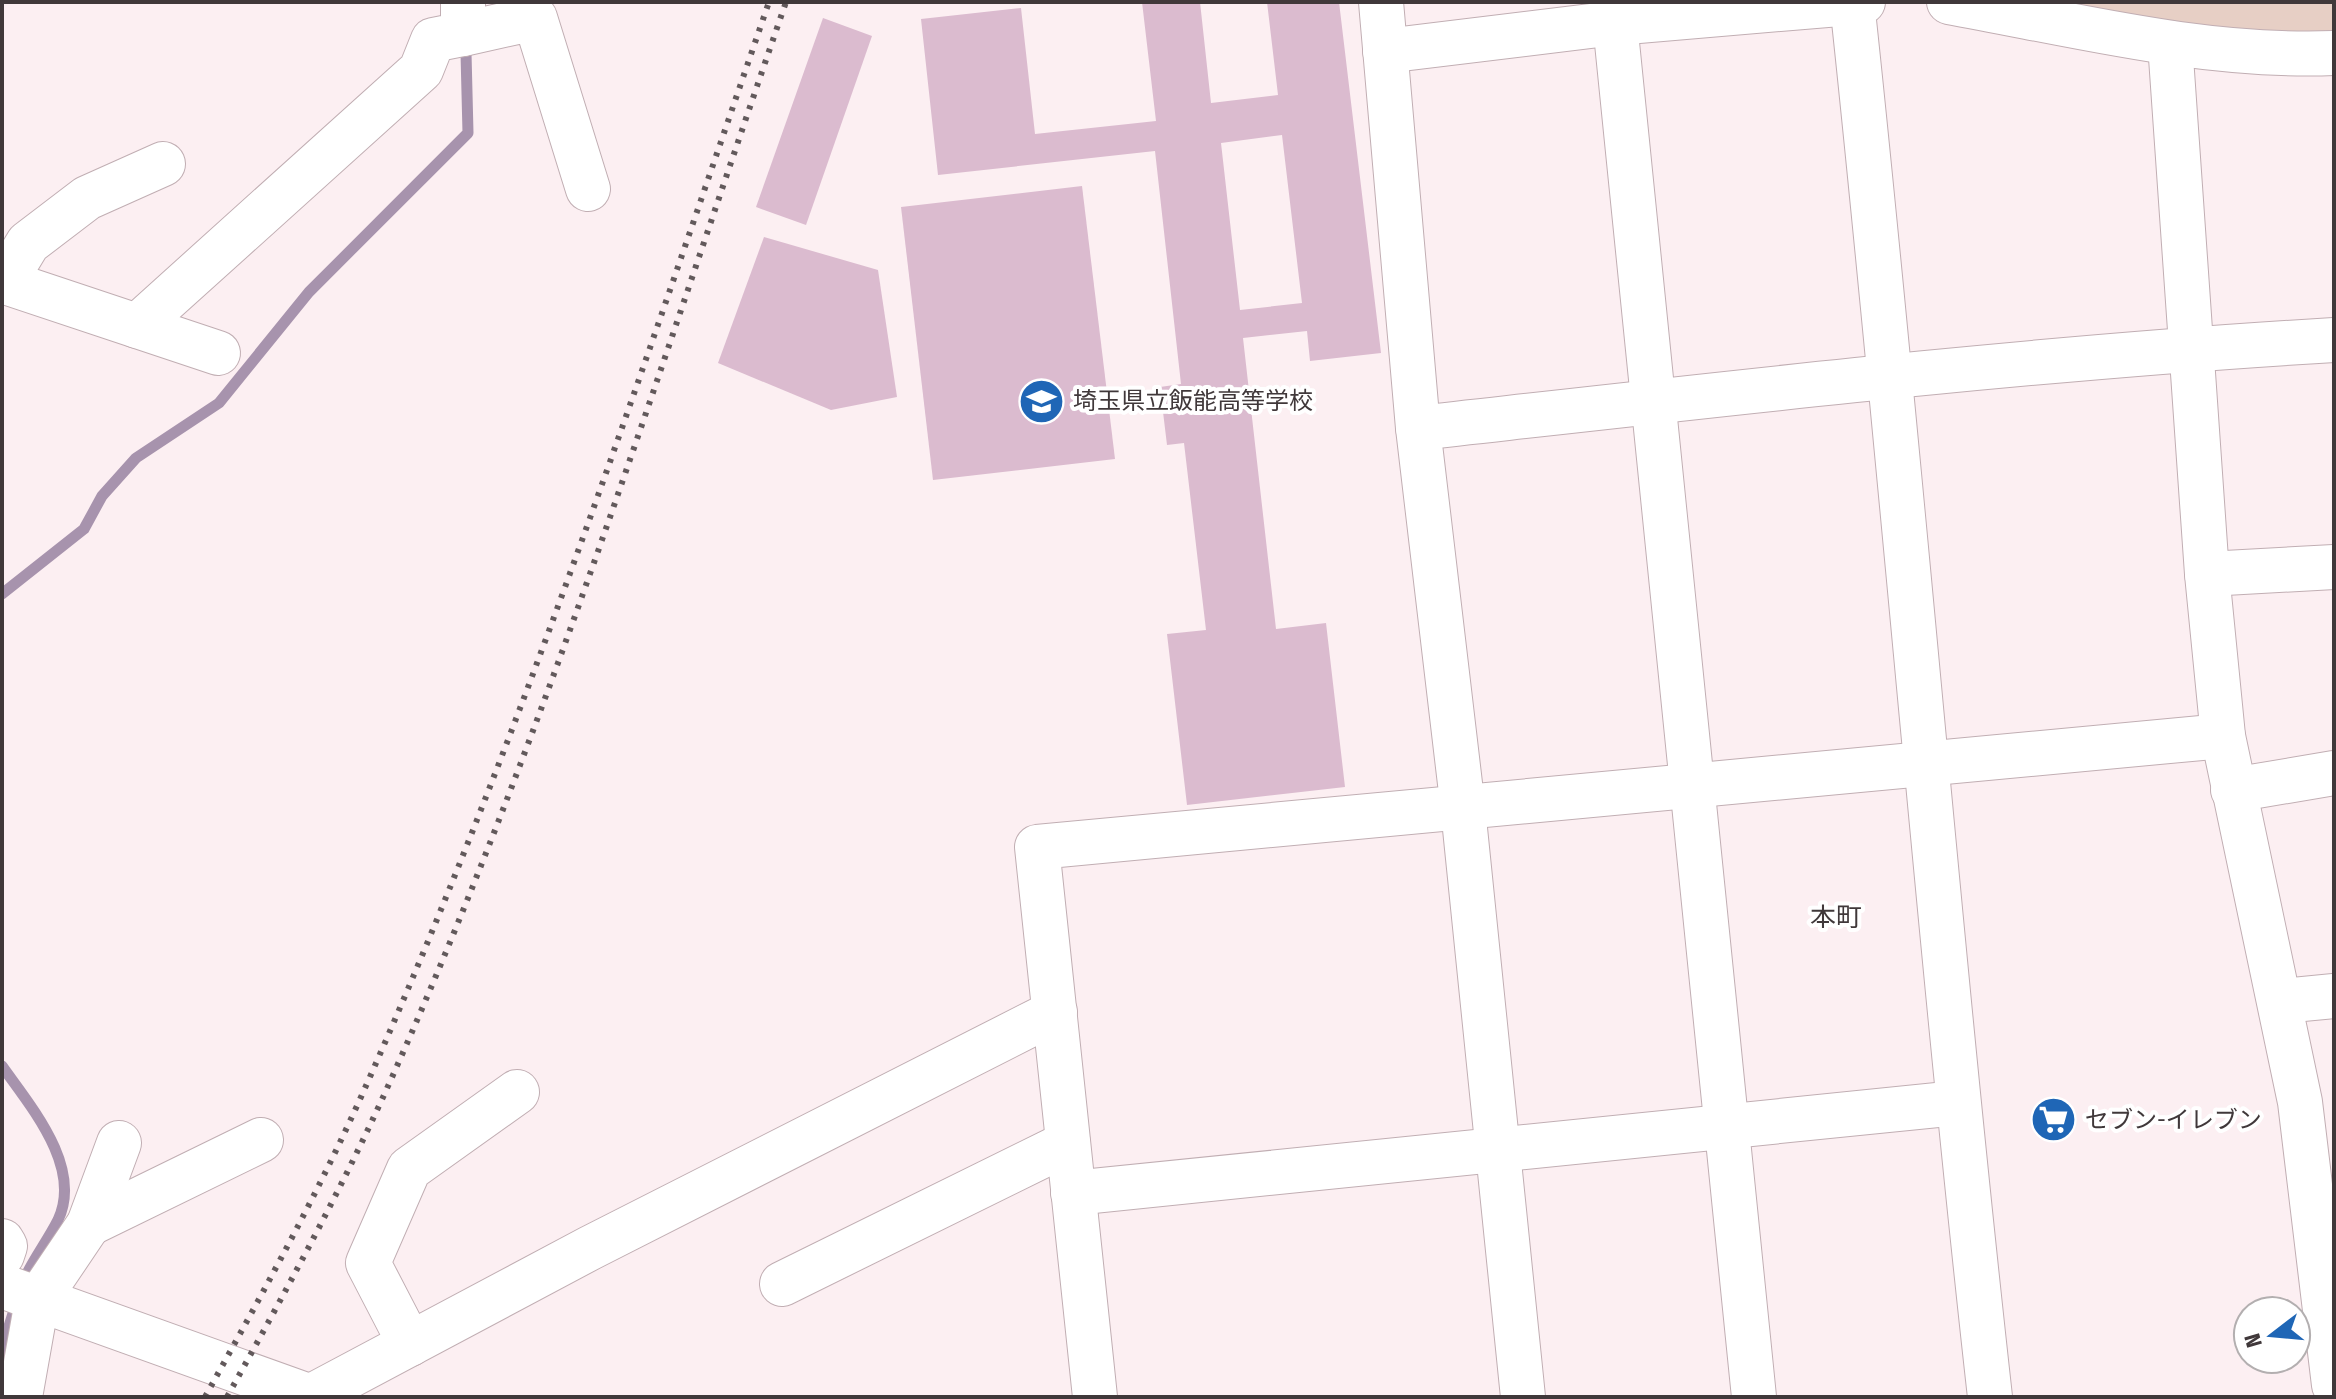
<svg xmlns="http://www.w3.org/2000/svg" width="2336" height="1399" font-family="'Fira Sans Condensed','Noto Sans JP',sans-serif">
<rect width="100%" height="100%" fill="#fceff2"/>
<path fill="#e7cfc5" d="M 2042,2 L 2334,2 L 2334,45 Z"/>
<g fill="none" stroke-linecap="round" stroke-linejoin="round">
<g stroke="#a793ad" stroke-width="11">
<path d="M 2,594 L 84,529 L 102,496 L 136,458 L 219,403 L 309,292 L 468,133 L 466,53"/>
<path d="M 2,1066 C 31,1107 83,1167 58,1220 C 47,1242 31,1262 22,1284"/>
<path d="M 9,1361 L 4,1342 L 16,1304"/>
</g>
</g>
<g fill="#dbbbcf" fill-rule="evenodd">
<path d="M 1142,2 L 1200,2 L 1211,103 L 1278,95 L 1267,2 L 1339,2 L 1381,353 L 1310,361 L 1307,331 L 1243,338 L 1276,629 L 1326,623 L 1345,787 L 1187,805 L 1167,634 L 1206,630 L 1184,443 L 1167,445 L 1160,387 L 1181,384 L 1155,151 L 938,175 L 921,19 L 1021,8 L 1035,134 L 1156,121 ZM 1282,135 L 1302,303 L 1240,310 L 1221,143 Z"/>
<path d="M 823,18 L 872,36 L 806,225 L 756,207 Z"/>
<path d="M 1082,186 L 1115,459 L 933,480 L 901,207 Z"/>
<path d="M 764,237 L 878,270 L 897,397 L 831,410 L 718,363 Z"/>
</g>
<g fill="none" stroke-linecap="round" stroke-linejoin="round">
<defs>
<g id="minor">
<path d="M 1381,2 L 1418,428 L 1463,809 L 1523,1397"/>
<path d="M 1852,2 C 1902,467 1938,933 1990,1397"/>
<path d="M 1949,2 C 2076,25 2204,58 2334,53"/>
<path d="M 1615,23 L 1754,1397"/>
<path d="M 463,34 L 535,18 L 588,189"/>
<path d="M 2170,43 L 2207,574 L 2223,736 L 2300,1102 L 2334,1385"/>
<path d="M 1385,51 L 1615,23 L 1863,2"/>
<path d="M 2,281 L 137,326 L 421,70 L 433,40 L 463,34 L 463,2"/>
<path d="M 5,281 L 28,243 L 87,198 L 163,164"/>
<path d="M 137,326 L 218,353"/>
<path d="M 1418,428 C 1723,394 2028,358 2334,340"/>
<path d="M 2207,574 L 2334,567"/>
<path d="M 2233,790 L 2334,773"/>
<path d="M 2282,1001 L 2334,996"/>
<path d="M 1073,1193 L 1957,1103"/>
<path d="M 89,1224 L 261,1140"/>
<path d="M 2,1241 L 5,1246 L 2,1255"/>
<path d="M 782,1284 L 1068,1143"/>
<path d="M 2,1286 L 311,1397"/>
<path d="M 410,1344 L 368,1263 L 409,1169 L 517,1092"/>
<path d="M 20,1397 L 37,1301 L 89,1224 L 119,1143"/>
<path d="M 310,1397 L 590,1248 L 1055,1012"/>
<path d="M 1095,1397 L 1037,847 L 2223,736"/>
</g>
</defs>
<use href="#minor" stroke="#c1aeb3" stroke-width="46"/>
<use href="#minor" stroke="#fff" stroke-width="44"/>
<g stroke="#62595b" stroke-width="6" stroke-dasharray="4 8" stroke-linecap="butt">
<path d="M 205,1397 C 261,1296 318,1194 365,1088 C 522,735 643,367 769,2"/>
<path d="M 227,1397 C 282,1298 337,1198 384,1095 C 544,741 659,368 786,2"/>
</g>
</g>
<defs>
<symbol id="school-disc" viewBox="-11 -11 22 22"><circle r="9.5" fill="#1f66b6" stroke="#fff"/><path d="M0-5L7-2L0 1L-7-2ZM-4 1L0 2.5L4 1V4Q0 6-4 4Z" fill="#fff"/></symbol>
<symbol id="supermarket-disc" viewBox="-11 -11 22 22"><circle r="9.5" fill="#1f66b6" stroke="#fff"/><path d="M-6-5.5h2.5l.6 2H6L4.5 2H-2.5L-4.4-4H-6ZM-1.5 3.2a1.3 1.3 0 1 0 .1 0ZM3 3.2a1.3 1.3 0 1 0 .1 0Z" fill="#fff"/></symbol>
</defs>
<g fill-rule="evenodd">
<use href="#school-disc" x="1016" y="376" width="51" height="51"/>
<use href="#supermarket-disc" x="2028" y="1094" width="51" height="51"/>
</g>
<g text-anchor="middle" stroke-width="8" stroke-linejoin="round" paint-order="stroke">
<g font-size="24" fill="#40383a" stroke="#fff" text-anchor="start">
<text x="1073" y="409">埼玉県立飯能高等学校</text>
<text x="2085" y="1128">セブン-イレブン</text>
</g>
<g font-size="26" fill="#40383a" stroke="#fff">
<text x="1836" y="926">本町</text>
</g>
</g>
<rect width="2336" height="1399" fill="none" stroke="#40383a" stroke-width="8"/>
<g transform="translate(2272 1335) rotate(254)"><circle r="38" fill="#ffffff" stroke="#b3afb0" stroke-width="2"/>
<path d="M0-6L14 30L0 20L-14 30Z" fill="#1f66b6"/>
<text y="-12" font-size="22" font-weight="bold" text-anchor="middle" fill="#40383a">N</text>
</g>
</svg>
